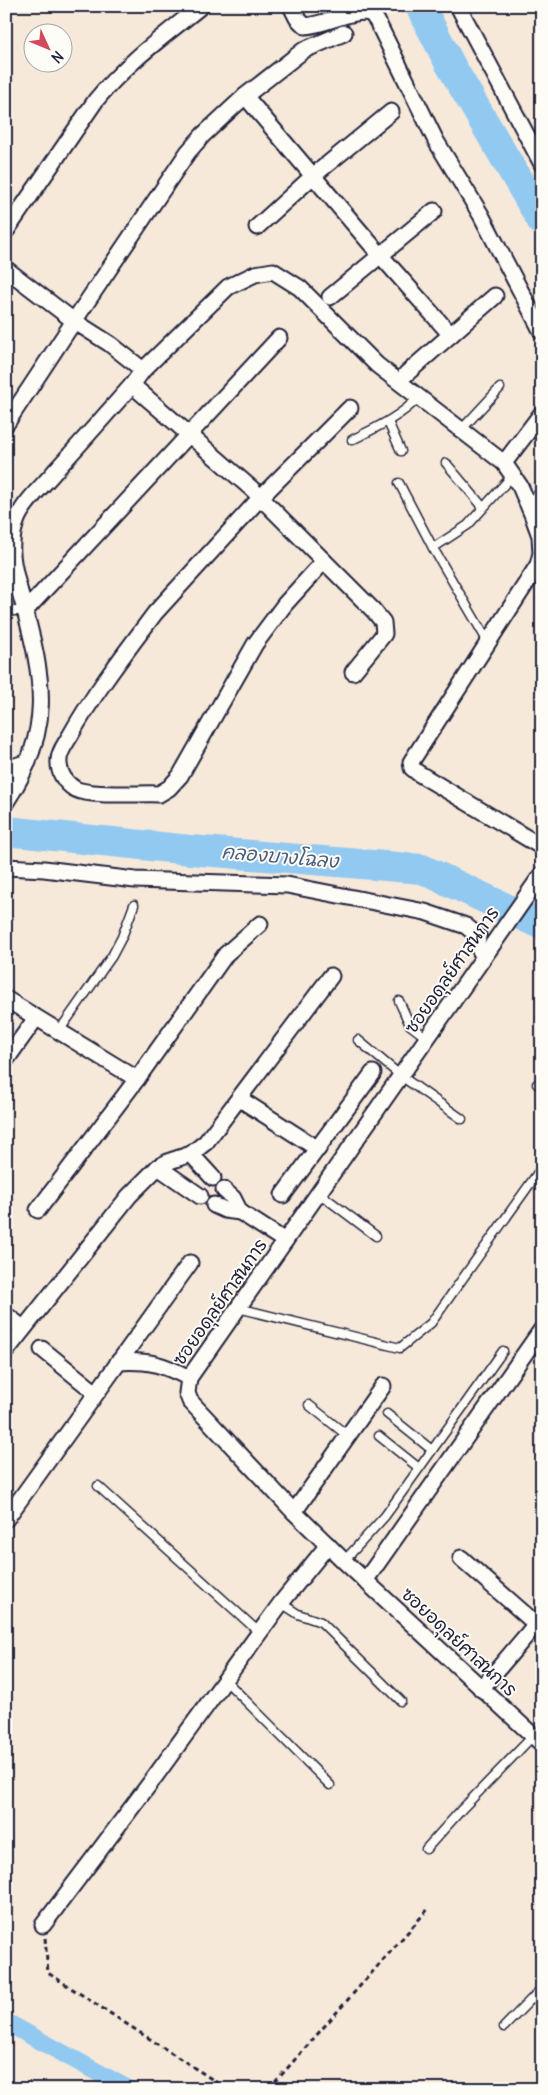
<svg xmlns="http://www.w3.org/2000/svg" width="548" height="2095" font-family="Delius,'Playpen Sans Thai',sans-serif">
<rect width="100%" height="100%" fill="#f6e9da"/>
<filter id="ink" filterUnits="userSpaceOnUse"><feTurbulence type="fractalNoise" baseFrequency=".02" numOctaves="2"/><feDisplacementMap in="SourceGraphic" scale="10" xChannelSelector="R" yChannelSelector="G"/><feConvolveMatrix kernelMatrix="1 2 1 2 8 2 1 2 1" color-interpolation-filters="sRGB"/></filter>
<g filter="url(#ink)">
<g fill="none" stroke-linecap="round" stroke-linejoin="round">
<path stroke="#92c9f1" stroke-width="18" d="M 6,2022 L 128,2089"/>
<g stroke="#92c9f1" stroke-width="30">
<path d="M 420,6 L 451,66 L 542,221"/>
<path d="M 6,831 L 190,850 L 422,869 L 542,925"/>
</g>
<defs>
<g id="lane">
<path d="M 388,422 L 401,451"/>
<path d="M 461,430 L 500,388"/>
<path d="M 352,440 C 375,428 400,417 418,398"/>
<path d="M 446,463 L 483,507"/>
<path d="M 399,483 L 433,548 L 488,642"/>
<path d="M 528,504 L 542,491"/>
<path d="M 433,548 L 468,525 L 512,476"/>
<path d="M 6,611 L 25,611"/>
<path d="M 399,1001 L 410,1025 L 427,1038"/>
<path d="M 59,1031 L 112,956 L 122,937 L 134,905"/>
<path d="M 358,1040 L 401,1076 L 462,1119"/>
<path d="M 537,1084 L 542,1087"/>
<path d="M 319,1193 L 376,1236"/>
<path d="M 238,1308 L 400,1348 L 431,1323 L 542,1167"/>
<path d="M 309,1405 L 348,1436"/>
<path d="M 387,1414 L 432,1450"/>
<path d="M 379,1436 L 419,1468"/>
<path d="M 98,1486 L 260,1633"/>
<path d="M 344,1561 L 385,1516 L 503,1351"/>
<path d="M 281,1603 L 298,1614 L 321,1622 L 401,1701"/>
<path d="M 226,1681 L 330,1785"/>
<path d="M 426,1849 L 462,1809 L 533,1736"/>
<path d="M 504,2027 L 542,1988"/>
</g>
<g id="street">
<path d="M 291,6 L 297,18 L 305,26 C 327,25 349,9 371,13 L 377,21 L 436,141 L 481,215 L 542,332"/>
<path d="M 458,6 L 542,164"/>
<path d="M 245,96 L 304,50 L 344,33"/>
<path d="M 257,227 L 313,176 L 391,112"/>
<path d="M 6,231 L 96,100 C 126,63 164,36 201,6"/>
<path d="M 6,269 L 74,321 L 110,344 L 143,370"/>
<path d="M 330,297 L 434,211"/>
<path d="M 406,374 L 495,296"/>
<path d="M 132,385 L 252,489 L 373,610 L 383,622 L 384,634 L 353,672"/>
<path d="M 6,424 L 74,321 L 188,152 L 203,135 L 245,96 L 381,256 L 451,335"/>
<path d="M 504,463 L 542,413"/>
<path d="M 324,561 L 285,604 L 255,644 L 180,776 L 169,788 L 159,794 C 140,793 91,797 75,789 C 65,783 58,772 59,760 C 59,752 66,743 70,736 C 94,693 125,653 155,613 L 261,497 L 350,408"/>
<path d="M 25,611 L 279,338"/>
<path d="M 6,769 L 28,762"/>
<path d="M 6,802 C 54,730 44,681 23,603 C 15,574 5,546 18,517 C 26,500 44,485 56,470 C 82,442 107,413 132,385 L 143,370 L 228,287 L 255,274 L 273,271 L 300,288 L 377,365 L 504,463 L 520,486 L 532,514 L 540,536 L 541,553 L 538,565 L 411,762 L 412,768 L 418,773 L 542,847"/>
<path d="M 6,867 L 44,869 L 135,880 L 287,885 L 425,912 L 466,926 L 478,936 L 477,945 L 484,957"/>
<path d="M 542,874 L 189,1378 L 187,1393 L 190,1401 L 294,1512 L 344,1561 L 542,1744"/>
<path d="M 6,999 L 137,1079"/>
<path d="M 6,1060 L 36,1018"/>
<path d="M 240,1099 L 318,1149"/>
<path d="M 191,1154 L 213,1178"/>
<path d="M 158,1167 L 200,1196"/>
<path d="M 283,1195 L 373,1073"/>
<path d="M 214,1205 L 225,1210 L 240,1212 L 233,1198 L 224,1190"/>
<path d="M 38,1210 L 137,1079 L 226,954 L 260,924"/>
<path d="M 240,1212 L 285,1241"/>
<path d="M 6,1315 L 23,1328"/>
<path d="M 42,1349 L 96,1393"/>
<path d="M 6,1351 L 129,1196 L 158,1167 L 170,1161 L 191,1154 L 206,1142 L 331,976"/>
<path d="M 118,1362 C 148,1360 163,1364 189,1378"/>
<path d="M 294,1512 L 383,1386"/>
<path d="M 6,1519 L 190,1263"/>
<path d="M 461,1558 L 536,1624"/>
<path d="M 365,1581 L 542,1329"/>
<path d="M 481,1689 L 542,1617"/>
<path d="M 43,1925 L 151,1782 L 281,1603 L 328,1545"/>
</g>
</defs>
<use href="#lane" stroke="#22223b" stroke-width="11"/>
<use href="#street" stroke="#22223b" stroke-width="19"/>
<g stroke="#22223b" stroke-width="3" stroke-dasharray="5 4" stroke-linecap="butt">
<path d="M 45,1938 L 48,1973 L 227,2089"/>
<path d="M 269,2089 L 429,1908"/>
</g>
<use href="#lane" stroke="#fdfcf7" stroke-width="8"/>
<use href="#street" stroke="#fdfcf7" stroke-width="15"/>
</g>
</g>
<g text-anchor="middle" stroke-width="4" stroke-linejoin="round" paint-order="stroke">
<g font-size="18" fill="#22223b" stroke="#fdfcf7">
<text transform="translate(452 970) rotate(-55)" y="6">ซอยอดุลย์ศาสนการ</text>
<text transform="translate(220 1302) rotate(-55)" y="6">ซอยอดุลย์ศาสนการ</text>
<text transform="translate(459 1642) rotate(43)" y="6">ซอยอดุลย์ศาสนการ</text>
</g>
<g font-size="19" font-style="italic" fill="#495c7b" stroke="#fdfcf7">
<text transform="translate(280 856) rotate(5)" y="7">คลองบางโฉลง</text>
</g>
</g>
<rect width="548" height="2095" fill="none" stroke="#fdfcf7" stroke-width="25"/>
<rect x="12" y="12" width="523" height="2070" fill="none" stroke="#22223b" stroke-width="2" filter="url(#ink)"/>
<g transform="translate(48 48) rotate(134)"><circle r="24" fill="#fdfcf7" stroke="#a5a5ac"/>
<path d="M0-4L9 19L0 12L-9 19Z" fill="#d1495b"/>
<text y="-8" font-size="14" font-weight="bold" text-anchor="middle" fill="#22223b">N</text>
</g>
</svg>
